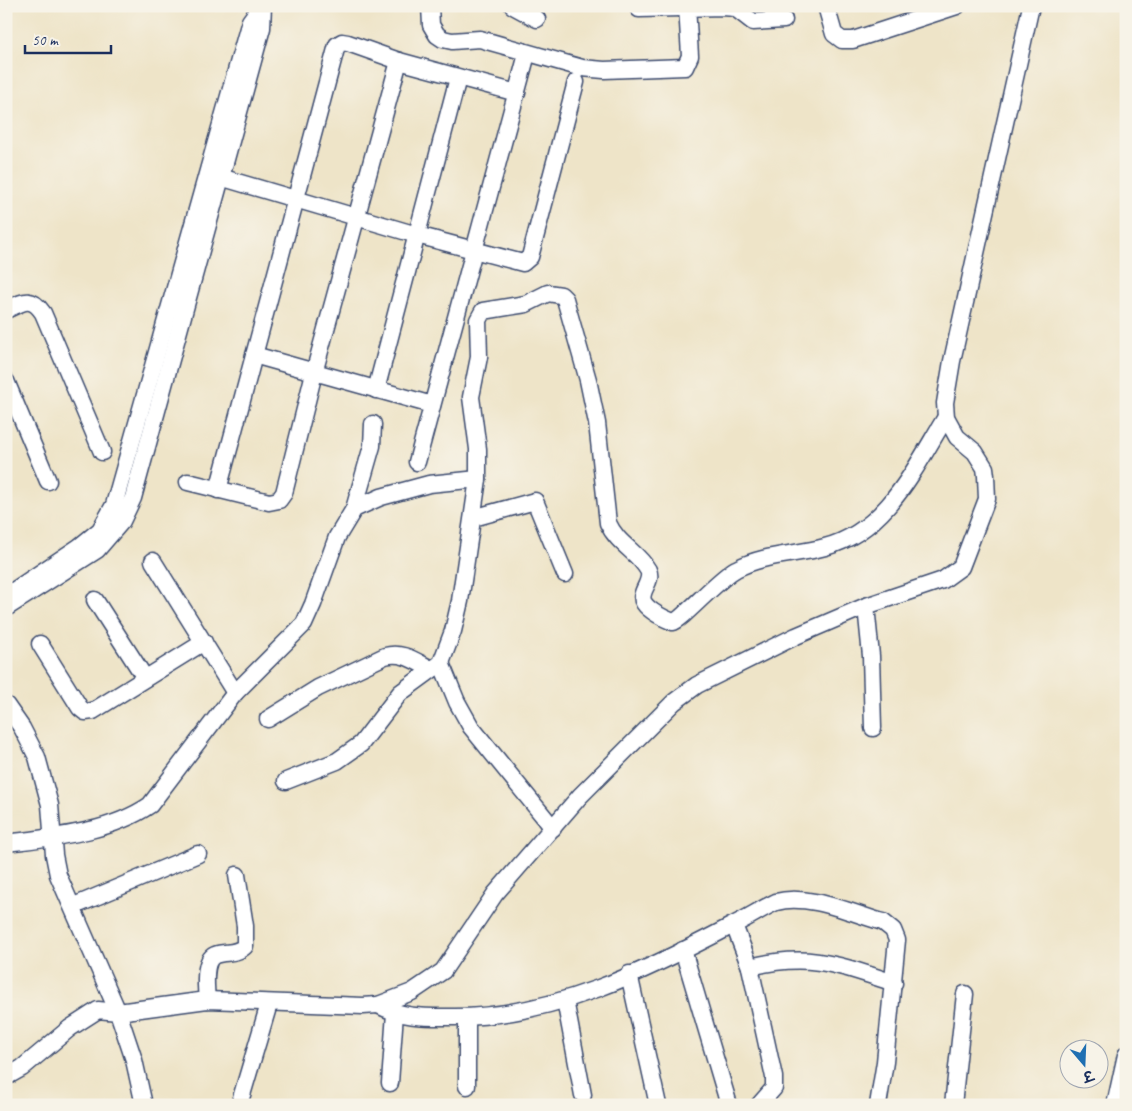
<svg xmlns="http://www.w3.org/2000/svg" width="1132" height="1111" font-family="Caveat,'Playpen Sans Deva',sans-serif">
<rect width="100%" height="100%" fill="#f7f3e8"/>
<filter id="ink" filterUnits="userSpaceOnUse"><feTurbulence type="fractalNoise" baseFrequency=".02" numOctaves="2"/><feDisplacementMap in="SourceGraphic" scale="10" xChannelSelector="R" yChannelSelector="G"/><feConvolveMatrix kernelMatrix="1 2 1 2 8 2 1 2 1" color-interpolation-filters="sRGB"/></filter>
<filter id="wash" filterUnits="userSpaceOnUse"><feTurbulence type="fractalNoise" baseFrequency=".0096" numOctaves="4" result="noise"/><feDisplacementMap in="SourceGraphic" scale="20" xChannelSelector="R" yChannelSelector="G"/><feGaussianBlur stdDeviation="1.12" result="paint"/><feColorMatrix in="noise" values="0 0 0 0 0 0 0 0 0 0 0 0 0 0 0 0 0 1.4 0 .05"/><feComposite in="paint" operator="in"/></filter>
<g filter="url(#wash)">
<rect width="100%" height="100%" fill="#eee4c8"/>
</g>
<g filter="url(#ink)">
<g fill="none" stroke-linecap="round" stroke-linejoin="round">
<defs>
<g id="minor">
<path d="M 430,6 L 431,25 L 437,35 L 443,39 L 452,41 L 480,39 L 582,68 L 604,70 L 685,67 L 690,56 L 687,6"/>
<path d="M 513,6 L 537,19"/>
<path d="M 826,6 L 834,34 L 842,40 L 853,40 L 957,6"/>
<path d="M 639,9 L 723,7 L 735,8 L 753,22 L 784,20"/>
<path d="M 210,174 L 417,235 L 523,263 L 530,257 L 576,82"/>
<path d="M 6,310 C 23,302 31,295 43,313 L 102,452"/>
<path d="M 254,355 L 432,405"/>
<path d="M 6,381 L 48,481"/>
<path d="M 376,390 L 458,78"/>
<path d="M 417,462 L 527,54"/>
<path d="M 188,482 L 269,502 L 279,500 L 284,493 L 314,373 L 399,61"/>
<path d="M 218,490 L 337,45 L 342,42 L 348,43 L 399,61 L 517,93"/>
<path d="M 354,509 L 372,446 L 373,424"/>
<path d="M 473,518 L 535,501 L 565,574"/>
<path d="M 153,561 L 235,693"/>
<path d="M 12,592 L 79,547 L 100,530 L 114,505 L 250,21 L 261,6"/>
<path d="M 95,600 L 145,678"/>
<path d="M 866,606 L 871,656 L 873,728"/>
<path d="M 6,608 L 97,550 L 122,521 L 133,498 L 262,28 L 263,6"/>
<path d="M 40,644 L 80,708 L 85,712 L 93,711 L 204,642"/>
<path d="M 441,663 L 457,702 L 471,727 L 553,828"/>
<path d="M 6,705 L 22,728 L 37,757 L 50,805 L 54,855 L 58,875 L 118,1012 L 134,1060 L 144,1105"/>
<path d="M 268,719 L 318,688 L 385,656 C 402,651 415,661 431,669"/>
<path d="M 286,781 L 337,761 L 361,744 L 400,693 L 441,663 L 453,631 L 460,601 L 478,479 L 478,449 L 471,397 L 479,357 L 478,320 L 483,311 L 526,304 L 548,293 L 561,295 L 565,299 L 588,380 L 597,423 L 608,523 C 617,544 638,552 648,570 C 654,582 637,592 644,603 C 649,611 665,619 673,622 C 681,621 720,577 736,569 C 764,554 796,555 825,547 C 887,531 915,467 946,417"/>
<path d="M 6,843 C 54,837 109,833 150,805 L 235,693 L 304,624 L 313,604 L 337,537 L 354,509 L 381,497 L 429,484 L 478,479"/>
<path d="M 74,906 L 198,854"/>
<path d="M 734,925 L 750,967 L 774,1077 L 774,1088 L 759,1105"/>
<path d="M 683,950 L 729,1105"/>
<path d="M 750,967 C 809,952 839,965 894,983"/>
<path d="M 629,974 L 658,1105"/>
<path d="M 207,1000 C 206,989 203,960 215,955 C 226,951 236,955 245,946 L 245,926 L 237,875"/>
<path d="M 565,1000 L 583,1095"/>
<path d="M 378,1005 C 403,1018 425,1017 452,1017 C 552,1018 646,971 733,925 C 748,918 761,909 776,902 C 808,893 851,913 883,922 L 893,930 L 897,940 L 885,1062 L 878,1105"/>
<path d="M 467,1018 L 467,1086"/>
<path d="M 6,1077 L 22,1068 L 70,1028 L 98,1010 L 118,1012 L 207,1000 L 363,1006 L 378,1005 L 412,992 L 443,971 L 495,894 L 580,796 L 674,702 L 697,685 L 796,636 L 866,606 L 943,580 L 961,567 L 987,499 L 986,476 L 985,468 L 975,452 L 957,437 L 946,417 L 945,403 L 952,361 L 1031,6"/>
<path d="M 390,1083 L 395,1013"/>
<path d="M 239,1105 L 269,1004"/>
<path d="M 953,1105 L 965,994"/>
<path d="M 1115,1105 L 1126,1055"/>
</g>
</defs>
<use href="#minor" stroke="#3b4a6e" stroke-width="19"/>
<use href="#minor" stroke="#fff" stroke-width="16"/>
</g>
</g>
<rect width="1132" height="1111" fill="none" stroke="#f7f3e8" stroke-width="25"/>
<g transform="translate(1084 1064) rotate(161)"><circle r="24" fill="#f7f3e8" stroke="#9fa5b1"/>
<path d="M0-4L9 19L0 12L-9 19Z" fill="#1f6fb2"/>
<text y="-8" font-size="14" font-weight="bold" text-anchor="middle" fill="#1b2f5e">उ</text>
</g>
<path d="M25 45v8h86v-8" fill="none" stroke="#1b2f5e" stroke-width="2.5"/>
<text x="32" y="45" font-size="15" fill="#1b2f5e" stroke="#f7f3e8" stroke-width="4" paint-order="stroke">50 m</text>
</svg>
